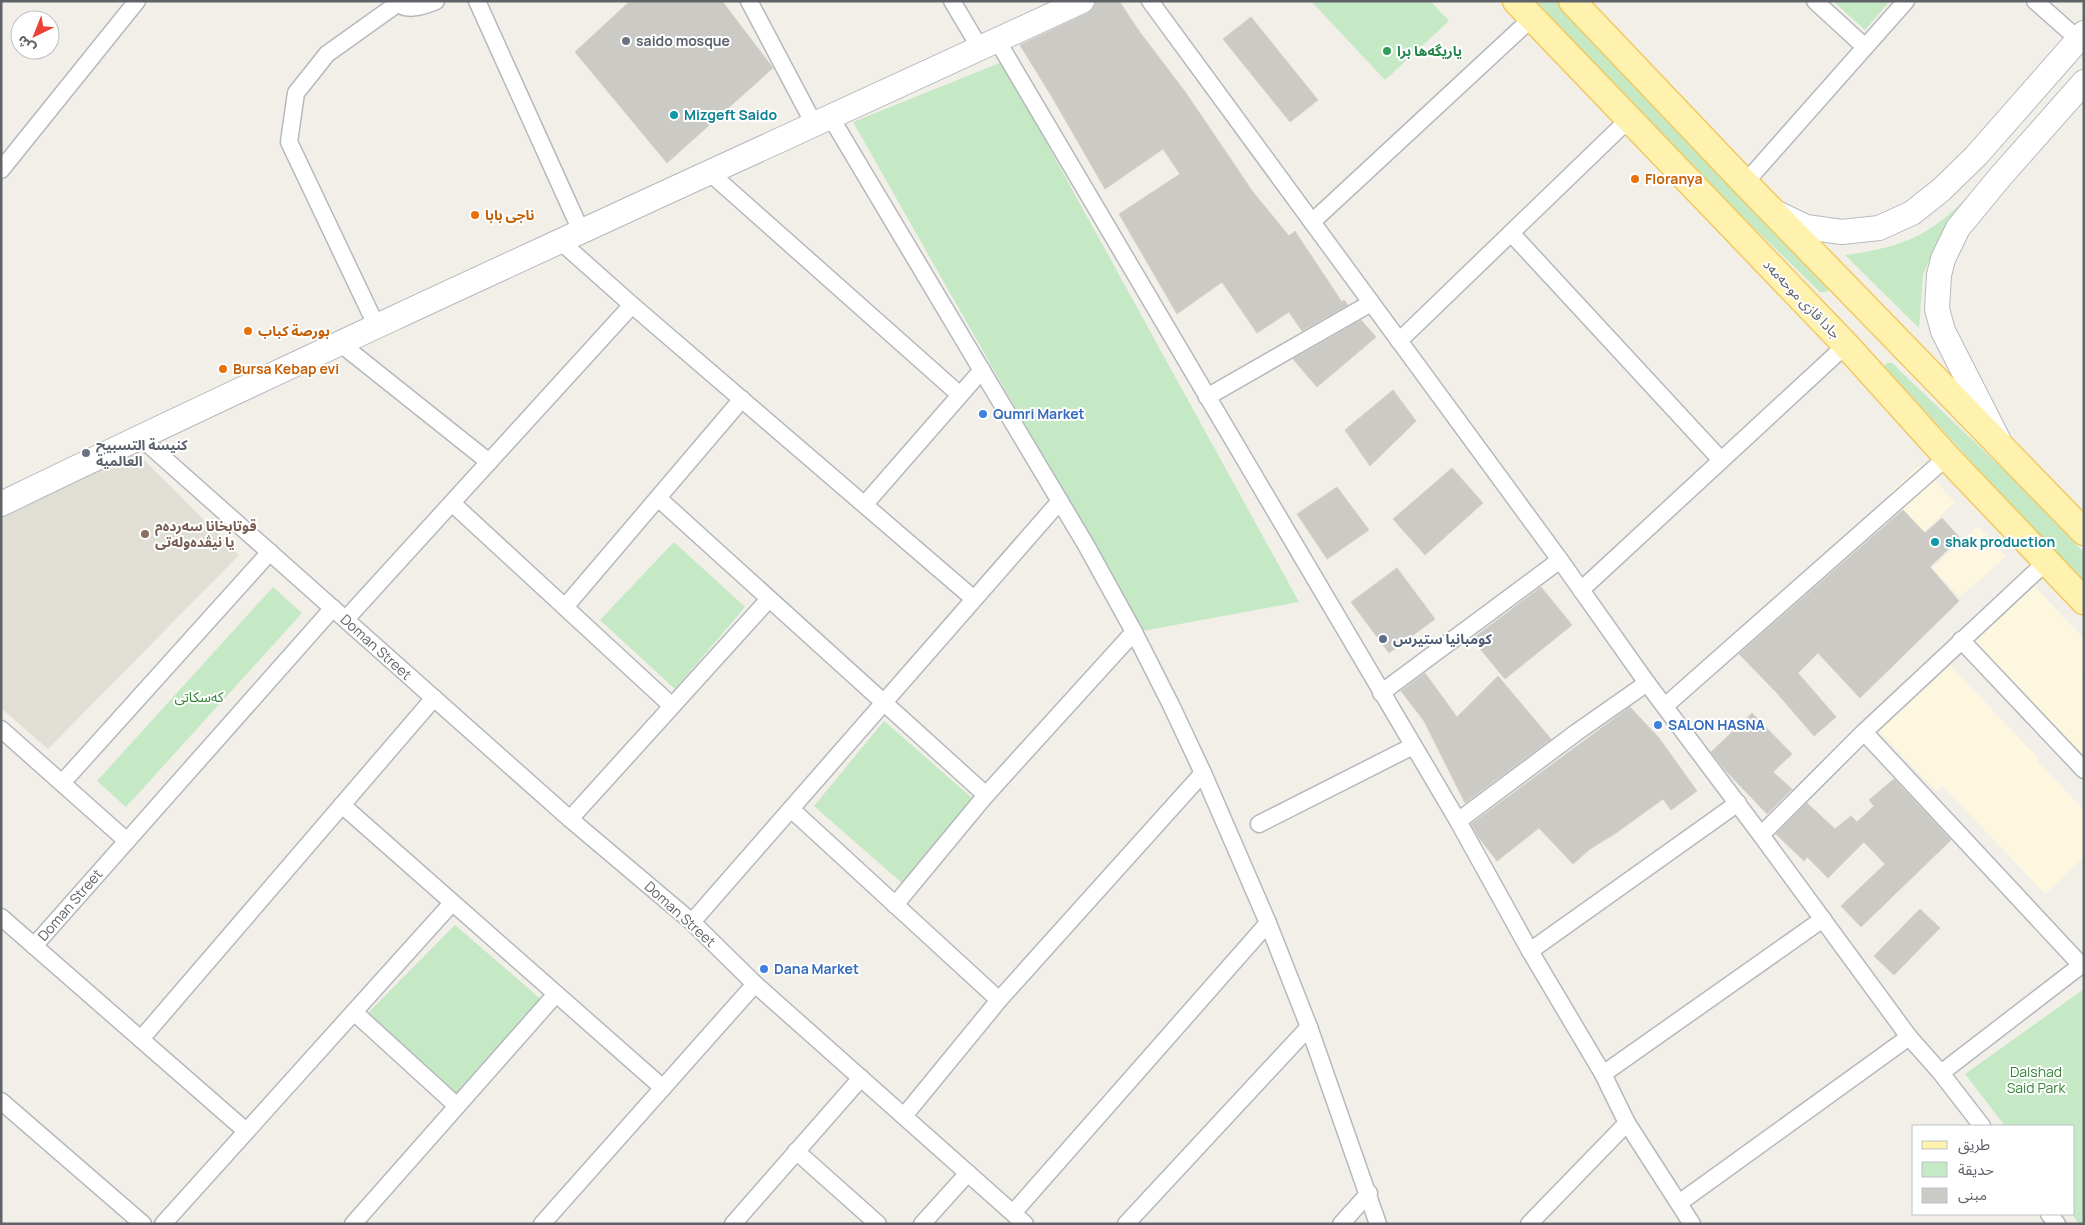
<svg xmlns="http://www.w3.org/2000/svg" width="2085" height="1225" font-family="Manrope,'Noto Sans Arabic',sans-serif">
<rect width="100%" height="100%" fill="#f1efe8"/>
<g fill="#fef7e0">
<path d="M 1920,465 L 1955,502 L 1924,532 L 1888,494 Z"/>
<path d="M 1978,526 L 2006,557 L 1960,597 L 1932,568 Z"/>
<path d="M 2027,579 L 2084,638 L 2084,671 L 2081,674 L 2084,678 L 2084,750 L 2078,756 L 1965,638 Z"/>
<path d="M 1942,657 L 2039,759 L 2037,761 L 2084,810 L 2084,857 L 2045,894 L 1943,786 L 1936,791 L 1872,724 Z"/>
</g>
<path fill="#e1ded6" d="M 134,450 L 239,555 L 48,749 L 1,708 L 1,511 Z"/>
<g fill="#c5e8c5">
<path d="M 1311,1 L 1430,1 L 1449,21 L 1385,80 Z"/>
<path d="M 1536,1 L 1559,1 L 1829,285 L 1829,290 L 1825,292 L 1820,292 L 1707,182 Z"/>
<path d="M 1833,1 L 1890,1 L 1865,30 Z"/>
<path d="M 1002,62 L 1299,602 L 1142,631 L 853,122 Z"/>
<path d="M 1976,187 L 1979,190 L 1933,251 L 1923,275 L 1919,328 L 1845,255 C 1906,247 1935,234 1976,187 Z"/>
<path d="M 1887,363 L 1892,363 L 2013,479 L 2084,553 L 2084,584 L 1884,366 Z"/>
<path d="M 674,542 L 745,607 L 675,689 L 600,620 Z"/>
<path d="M 273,587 L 302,613 L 126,807 L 97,781 Z"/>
<path d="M 884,721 L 972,798 L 902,883 L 814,806 Z"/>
<path d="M 455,925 L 543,1001 L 457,1094 L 368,1013 Z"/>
<path d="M 2084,989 L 2084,1224 L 2079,1224 L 2072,1214 L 2074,1214 L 2074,1126 L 2005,1126 L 1965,1074 Z"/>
</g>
<g fill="#cccac5" stroke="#d6d1c6">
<path d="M 630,1 L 722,1 L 773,68 L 667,163 L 575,52 Z"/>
<path d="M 1096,1 L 1119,1 L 1139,31 L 1186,93 L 1253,192 L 1289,236 L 1295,231 L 1342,302 L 1344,300 L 1348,305 L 1302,331 L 1289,312 L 1257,333 L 1222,282 L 1177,314 L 1119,214 L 1180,174 L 1163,149 L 1105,189 L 1052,97 L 1020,45 L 1088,13 L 1093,8 Z"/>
<path d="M 1251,17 L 1318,100 L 1290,122 L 1223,39 Z"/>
<path d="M 1361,320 L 1376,337 L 1317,387 L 1293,359 Z"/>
<path d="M 1393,390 L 1416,421 L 1370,466 L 1345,430 Z"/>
<path d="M 1452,468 L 1483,503 L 1425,555 L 1393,519 Z"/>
<path d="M 1337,487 L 1369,530 L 1327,559 L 1297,514 Z"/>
<path d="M 1903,510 L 1925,533 L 1942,518 L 1960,538 L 1930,567 L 1959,601 L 1860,698 L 1818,653 L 1798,673 L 1836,717 L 1814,736 L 1777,693 L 1739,654 Z"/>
<path d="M 1397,568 L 1435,619 L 1389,653 L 1351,602 Z"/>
<path d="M 1541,587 L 1572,625 L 1505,679 L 1472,639 Z"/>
<path d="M 1425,673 L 1457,717 L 1498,676 L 1551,739 L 1465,803 L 1424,721 L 1401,691 Z"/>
<path d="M 1630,707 L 1659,738 L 1697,791 L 1671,810 L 1663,799 L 1616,833 L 1590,849 L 1573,864 L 1539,828 L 1497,861 L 1479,838 L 1471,824 Z"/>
<path d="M 1752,713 L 1792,754 L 1773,772 L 1792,789 L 1767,814 L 1725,770 L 1711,752 Z"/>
<path d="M 1894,779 L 1951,840 L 1861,927 L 1841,906 L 1885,864 L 1864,842 L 1828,878 L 1807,857 L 1804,861 L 1776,834 L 1807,803 L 1835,829 L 1851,816 L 1857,822 L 1874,806 L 1869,800 Z"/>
<path d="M 1920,909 L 1940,928 L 1894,975 L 1874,956 Z"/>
</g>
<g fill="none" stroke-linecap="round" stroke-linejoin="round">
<defs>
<g id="street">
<path d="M 395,1 C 405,13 424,6 436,1"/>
<path d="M 477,1 L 581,231"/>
<path d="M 749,1 L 814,124"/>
<path d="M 952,1 L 980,48"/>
<path d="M 1150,1 L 1560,560 L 1647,683 L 1761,835 L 1909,1037 L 1941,1073 L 1982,1126"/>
<path d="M 1815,1 L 1865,47"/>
<path d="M 2035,1 L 2078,39"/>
<path d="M 997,40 L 1458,821 L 1530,951 L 1603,1074 L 1627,1123 L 1692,1224"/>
<path d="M 830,116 L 1086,545 L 1134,632 L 1171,705 L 1203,773 L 1268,923 L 1309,1027 L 1378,1224"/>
<path d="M 1,170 L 137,1"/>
<path d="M 709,172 L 960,395"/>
<path d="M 1745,183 L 1906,1"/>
<path d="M 1312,222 L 1532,18"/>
<path d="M 1511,233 L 1721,460"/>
<path d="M 560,241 L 632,305 L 974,599"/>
<path d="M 377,327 L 289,142 L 296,93 L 327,54 L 397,4"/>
<path d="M 1399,341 L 1628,120"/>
<path d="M 341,344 L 489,462"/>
<path d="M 1207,397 L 1371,303"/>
<path d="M 140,437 L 570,819 L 692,922 L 755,984 L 1025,1224"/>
<path d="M 658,498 L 986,795"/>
<path d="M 452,503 L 672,706"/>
<path d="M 865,504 L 982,370"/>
<path d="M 1581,590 L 1846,345"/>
<path d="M 565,607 L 742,399"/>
<path d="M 346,619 L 632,305"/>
<path d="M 1961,640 L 2084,770"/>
<path d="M 1381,693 L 1560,560"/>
<path d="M 1665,706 L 1947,457"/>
<path d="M 1,729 L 127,841"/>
<path d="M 1864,732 L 2081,965"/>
<path d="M 62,783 L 270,552"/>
<path d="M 342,805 L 663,1088"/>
<path d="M 791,809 L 999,1000"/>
<path d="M 570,819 L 769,599"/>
<path d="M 1458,821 L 1577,732 L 1647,683"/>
<path d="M 1259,824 L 1413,746"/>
<path d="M 1761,835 L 1864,732 L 2047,561"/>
<path d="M 895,905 L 986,795 L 1134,632"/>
<path d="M 1,917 L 246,1131"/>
<path d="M 692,922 L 1060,501"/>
<path d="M 34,946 L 333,608"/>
<path d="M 1530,951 L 1738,803"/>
<path d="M 354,1012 L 457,1106"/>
<path d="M 141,1039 L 434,698"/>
<path d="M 1941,1073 L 2084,963"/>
<path d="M 1603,1074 L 1823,919"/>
<path d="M 1,1101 L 143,1224"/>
<path d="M 904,1116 L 999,1000 L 1203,773"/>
<path d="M 796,1151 L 878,1224"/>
<path d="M 1679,1203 L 1909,1037"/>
<path d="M 1013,1213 L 1268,923"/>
<path d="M 2049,1214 L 2057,1224"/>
<path d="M 163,1224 L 452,903"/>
<path d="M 353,1224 L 556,994"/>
<path d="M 542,1224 L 755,984"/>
<path d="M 733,1224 L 861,1078"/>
<path d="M 922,1224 L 968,1173"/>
<path d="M 1126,1224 L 1309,1027"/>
<path d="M 1341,1224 L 1369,1193"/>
<path d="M 1529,1224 L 1627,1123"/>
</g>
<g id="secondary">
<path d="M 1777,213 L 1806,227 L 1842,232 L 1879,228 L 1912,213 L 1941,190 L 1976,156 L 2084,33"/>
<path d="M 1998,439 L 1943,331 L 1937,309 L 1939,275 L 1943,259 L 1958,228 L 2000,177 L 2084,82"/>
<path d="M 1,504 C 359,331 721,168 1082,1"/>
</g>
<g id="primary">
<path d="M 1516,1 L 1846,345 L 1947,457 L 2084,601"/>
<path d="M 1572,1 L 1745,183 L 2084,532"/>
</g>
</defs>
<use href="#street" stroke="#b5b8bc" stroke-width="19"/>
<use href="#secondary" stroke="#b6babf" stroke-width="26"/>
<use href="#primary" stroke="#f2c960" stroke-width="29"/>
<use href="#street" stroke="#fff" stroke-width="16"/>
<use href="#secondary" stroke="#fff" stroke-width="24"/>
<use href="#primary" stroke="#fff2af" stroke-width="26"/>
</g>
<g fill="#6b7280" stroke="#fff" stroke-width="2">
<circle cx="626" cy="41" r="5"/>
<circle cx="86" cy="453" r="5"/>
</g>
<circle fill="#2e9e5b" stroke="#fff" stroke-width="2" cx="1387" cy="51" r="5"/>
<g fill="#0f9aa8" stroke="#fff" stroke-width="2">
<circle cx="674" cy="115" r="5"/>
<circle cx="1935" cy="542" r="5"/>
</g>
<g fill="#e8710a" stroke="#fff" stroke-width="2">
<circle cx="1635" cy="179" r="5"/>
<circle cx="475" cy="215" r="5"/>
<circle cx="248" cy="331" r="5"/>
<circle cx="223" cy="369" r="5"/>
</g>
<g fill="#3f7fe0" stroke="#fff" stroke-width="2">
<circle cx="983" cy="414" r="5"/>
<circle cx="1658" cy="725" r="5"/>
<circle cx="764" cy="969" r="5"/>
</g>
<circle fill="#8d6e63" stroke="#fff" stroke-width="2" cx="145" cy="534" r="5"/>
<circle fill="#5c6f8a" stroke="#fff" stroke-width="2" cx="1383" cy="639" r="5"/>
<g text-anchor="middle" stroke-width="4" stroke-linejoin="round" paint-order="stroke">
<g font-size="14" font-weight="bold" fill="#5b616d" stroke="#fff" text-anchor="start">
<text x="636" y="46">saido mosque</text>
<text x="96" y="450">كنيسة التسبيح<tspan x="96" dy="16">العالمية</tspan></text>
</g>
<g font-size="14" font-weight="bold" fill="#27864d" stroke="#fff" text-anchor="start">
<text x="1397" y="56">یاریگەها برا</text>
</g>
<g font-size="14" font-weight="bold" fill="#0d838f" stroke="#fff" text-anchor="start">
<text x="684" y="120">Mizgeft Saido</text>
<text x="1945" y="547">shak production</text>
</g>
<g font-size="14" font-weight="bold" fill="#c56008" stroke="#fff" text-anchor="start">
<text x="1645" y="184">Floranya</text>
<text x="485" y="220">ناجى بابا</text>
<text x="258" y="336">بورصة كباب</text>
<text x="233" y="374">Bursa Kebap evi</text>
</g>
<g font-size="14" fill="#5f6368" stroke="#fff">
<text transform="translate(1802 299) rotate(46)" y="5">جادا قازی موحەمەد</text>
<text transform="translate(376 647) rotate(42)" y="5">Doman Street</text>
<text transform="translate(70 905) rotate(-49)" y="5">Doman Street</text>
<text transform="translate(680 914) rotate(42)" y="5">Doman Street</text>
</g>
<g font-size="14" font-weight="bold" fill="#366cbe" stroke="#fff" text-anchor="start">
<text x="993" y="419">Qumri Market</text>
<text x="1668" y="730">SALON HASNA</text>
<text x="774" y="974">Dana Market</text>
</g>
<g font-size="14" font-weight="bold" fill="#785e54" stroke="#fff" text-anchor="start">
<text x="155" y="531">قوتابخانا سەردەم<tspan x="155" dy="16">یا نیڤدەولەتی</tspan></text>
</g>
<g font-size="14" font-weight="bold" fill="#4e5e75" stroke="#fff" text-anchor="start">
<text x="1393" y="644">كومبانيا ستيرس</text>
</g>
<g font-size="14" fill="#348238" stroke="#fff">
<text x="199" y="702">کەسکاتی</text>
<text x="2036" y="1077">Dalshad<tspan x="2036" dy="16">Said Park</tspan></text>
</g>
</g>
<rect width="2085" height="1225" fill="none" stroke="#5f6368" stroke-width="5"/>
<rect x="1912" y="1125" width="162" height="90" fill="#ffffff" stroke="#bfc1c3"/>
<rect x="1922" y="1141" width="25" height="8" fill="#fff2af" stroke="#bfc1c3"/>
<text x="1958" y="1150" font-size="15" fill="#5f6368">طريق</text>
<rect x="1922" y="1162" width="25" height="15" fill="#c5e8c5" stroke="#bfc1c3"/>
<text x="1958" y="1175" font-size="15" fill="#5f6368">حديقة</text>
<rect x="1922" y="1188" width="25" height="15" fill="#cccac5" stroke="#bfc1c3"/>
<text x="1958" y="1200" font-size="15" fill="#5f6368">مبنى</text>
<g transform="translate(35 35) rotate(223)"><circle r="24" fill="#ffffff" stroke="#bfc1c3"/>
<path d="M0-4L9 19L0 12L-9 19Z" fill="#ea4335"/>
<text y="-8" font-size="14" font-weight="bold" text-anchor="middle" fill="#5f6368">ش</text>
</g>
</svg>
